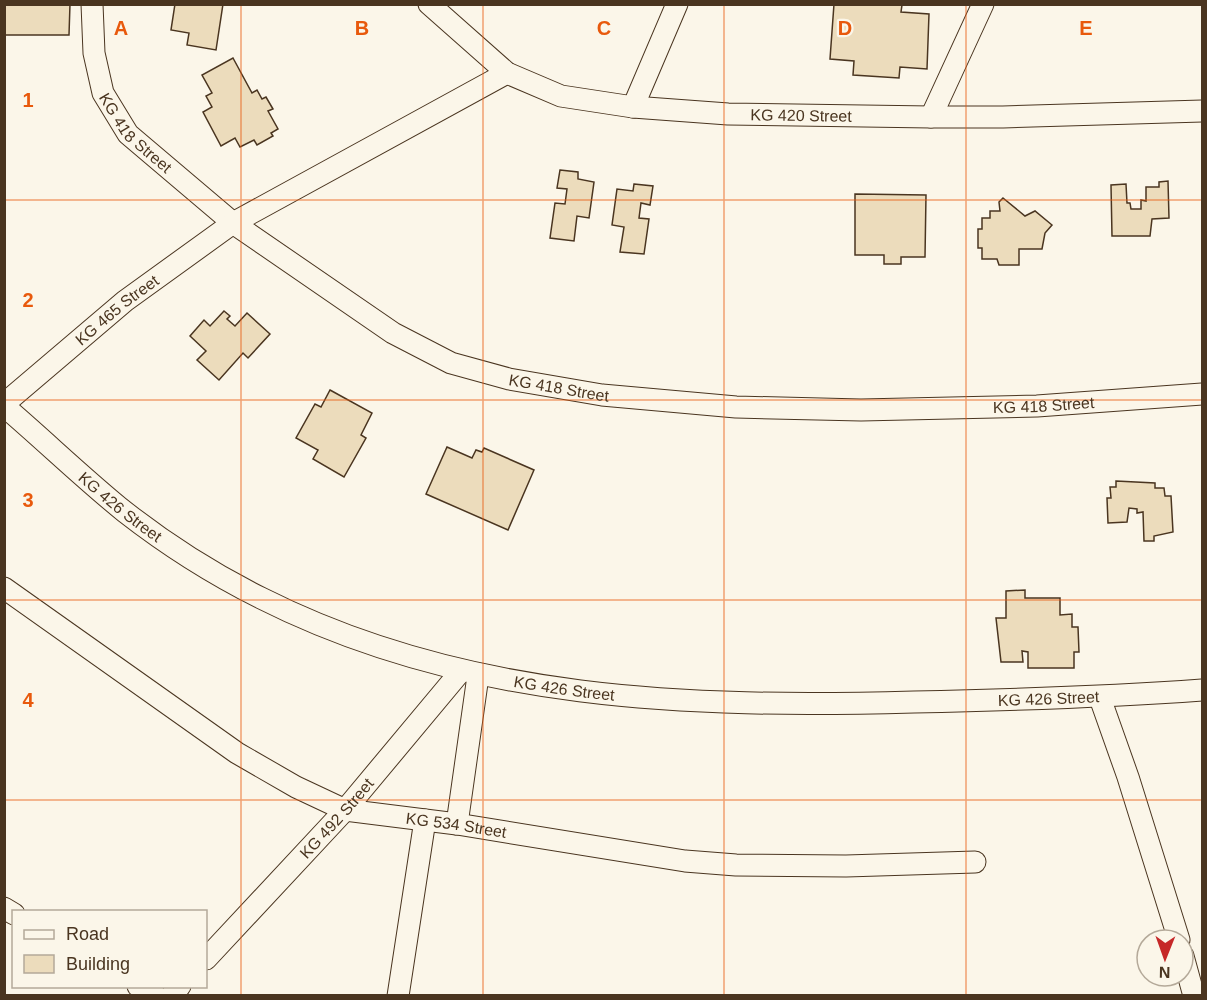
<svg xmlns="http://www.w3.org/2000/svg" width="1207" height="1000" font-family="Arial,sans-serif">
<rect width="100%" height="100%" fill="#fbf6e9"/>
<g fill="#ecdcbc" stroke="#4a3520" stroke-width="1.5">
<path d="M 4,4 L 70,4 L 69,35 L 4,35 Z"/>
<path d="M 175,4 L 223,4 L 216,50 L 187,45 L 189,33 L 171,30 Z"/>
<path d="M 834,4 L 902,5 L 901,12 L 929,14 L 927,69 L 900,67 L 899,78 L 853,75 L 854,61 L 830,59 Z"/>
<path d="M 233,58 L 252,93 L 257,90 L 262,99 L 266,97 L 273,109 L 268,111 L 278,129 L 271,133 L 273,136 L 257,145 L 254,140 L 240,147 L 235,138 L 221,146 L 203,112 L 212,107 L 206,96 L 212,93 L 202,75 Z"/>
<path d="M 560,170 L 578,172 L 578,179 L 594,182 L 589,218 L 577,216 L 574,241 L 550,238 L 555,203 L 565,204 L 567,189 L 557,188 Z"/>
<path d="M 1168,181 L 1169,218 L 1152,219 L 1150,236 L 1112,236 L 1111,185 L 1126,184 L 1127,203 L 1130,203 L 1131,209 L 1141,209 L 1141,200 L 1146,201 L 1146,187 L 1159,187 L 1159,182 Z"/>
<path d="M 634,184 L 653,186 L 650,205 L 641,203 L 639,218 L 649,219 L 644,254 L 620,252 L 624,227 L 612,225 L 617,189 L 633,191 Z"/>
<path d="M 855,194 L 926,195 L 925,257 L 901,257 L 901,264 L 884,264 L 884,255 L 855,255 Z"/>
<path d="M 1003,198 L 1025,216 L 1035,211 L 1052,225 L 1045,233 L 1042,249 L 1019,249 L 1019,265 L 999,265 L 997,259 L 982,259 L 982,248 L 978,248 L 978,229 L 982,229 L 982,218 L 990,218 L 990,211 L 1000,211 L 999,202 Z"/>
<path d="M 224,311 L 230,316 L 227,319 L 235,326 L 247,313 L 270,334 L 248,358 L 243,353 L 219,380 L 197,360 L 206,351 L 190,336 L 204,320 L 210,326 Z"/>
<path d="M 330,390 L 372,413 L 361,435 L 366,438 L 344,477 L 313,459 L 318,450 L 296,438 L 315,404 L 321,407 Z"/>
<path d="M 447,447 L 472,458 L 476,450 L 482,452 L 484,448 L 534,470 L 508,530 L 426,494 Z"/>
<path d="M 1116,481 L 1155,483 L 1155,488 L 1164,488 L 1165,496 L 1171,496 L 1173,532 L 1154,536 L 1154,541 L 1144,541 L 1143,512 L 1137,513 L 1137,509 L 1129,508 L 1127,522 L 1108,523 L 1107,498 L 1111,498 L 1110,487 L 1116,487 Z"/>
<path d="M 1025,590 L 1025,598 L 1060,598 L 1060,615 L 1072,614 L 1072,627 L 1078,627 L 1079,652 L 1074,652 L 1074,668 L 1028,668 L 1028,652 L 1022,651 L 1023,662 L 1001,662 L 996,618 L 1006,618 L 1006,591 Z"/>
</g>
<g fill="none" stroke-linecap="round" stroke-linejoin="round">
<defs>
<g id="street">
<path id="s1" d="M 92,4 L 94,53 L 103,93 L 128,134 L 233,223 L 393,333 L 451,363 L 509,379 L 602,395 L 736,407 L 861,410 L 1037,406 L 1202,394"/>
<path id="s2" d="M 429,4 L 507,73 L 561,96 L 633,107 L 728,114 L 931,117 L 1003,117 L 1202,111"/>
<path d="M 633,107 L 677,4"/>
<path d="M 931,117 L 983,4"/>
<path id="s3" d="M 4,404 L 125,301 L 233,223 L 507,73"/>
<path id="s4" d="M 4,406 C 45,441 84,479 125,512 C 166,544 215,575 261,598 C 465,701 690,708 914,702 C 1010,700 1106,697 1202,690"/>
<path id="s5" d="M 4,588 L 237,753 L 296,787 L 345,810 L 457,824 L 685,861 L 736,865 L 846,866 L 975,862"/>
<path d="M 1100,698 L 1128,777 L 1179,940"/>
<path d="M 457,824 L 478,676"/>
<path d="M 4,908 L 14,914"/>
<path d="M 1183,956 L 1194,996"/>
<path id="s6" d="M 206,959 L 345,810 L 461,671"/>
<path d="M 138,986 L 156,996"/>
<path d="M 171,996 L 180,986"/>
<path d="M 398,996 L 425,820"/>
</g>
</defs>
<use href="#street" stroke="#4a3520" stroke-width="23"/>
<use href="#street" stroke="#fbf6e9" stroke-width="21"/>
</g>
<path fill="none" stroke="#e8590c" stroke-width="1.5" stroke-opacity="0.55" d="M 241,4 L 241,996M 483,4 L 483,996M 724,4 L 724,996M 966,4 L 966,996M 4,200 L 1202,200M 4,400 L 1202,400M 4,600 L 1202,600M 4,800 L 1202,800"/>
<g text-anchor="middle" stroke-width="4.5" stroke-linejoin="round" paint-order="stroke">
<g font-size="16" fill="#4a3520" stroke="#fbf6e9">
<text dy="6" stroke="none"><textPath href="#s2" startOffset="404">KG 420 Street</textPath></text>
<text dy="6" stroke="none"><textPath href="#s1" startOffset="142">KG 418 Street</textPath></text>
<text dy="6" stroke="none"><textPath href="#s3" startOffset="147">KG 465 Street</textPath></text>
<text dy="6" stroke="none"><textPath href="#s1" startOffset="646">KG 418 Street</textPath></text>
<text dy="6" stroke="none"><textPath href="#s1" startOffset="1132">KG 418 Street</textPath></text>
<text dy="6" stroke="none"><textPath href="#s4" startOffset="154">KG 426 Street</textPath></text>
<text dy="6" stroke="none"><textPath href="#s4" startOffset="640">KG 426 Street</textPath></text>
<text dy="6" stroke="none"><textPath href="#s4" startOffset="1125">KG 426 Street</textPath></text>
<text dy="6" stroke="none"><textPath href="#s6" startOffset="192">KG 492 Street</textPath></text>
<text dy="6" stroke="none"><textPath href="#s5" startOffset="520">KG 534 Street</textPath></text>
</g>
</g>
<g font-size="20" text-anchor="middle" font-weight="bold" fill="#e8590c" stroke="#fbf6e9" stroke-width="4.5" stroke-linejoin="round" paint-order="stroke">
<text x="121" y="35">A</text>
<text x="362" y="35">B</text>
<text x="604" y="35">C</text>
<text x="845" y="35">D</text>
<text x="1086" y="35">E</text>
<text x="28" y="107">1</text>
<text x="28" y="307">2</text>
<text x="28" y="507">3</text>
<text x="28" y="707">4</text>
</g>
<rect width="1207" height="1000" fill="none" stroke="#4a3520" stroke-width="12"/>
<rect x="12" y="910" width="195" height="78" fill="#fbf6e9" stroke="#b4a999" stroke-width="1.5"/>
<rect x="24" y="930" width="30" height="9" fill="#fbf6e9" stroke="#b4a999" stroke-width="1.5"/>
<text x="66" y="940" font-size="18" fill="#4a3520">Road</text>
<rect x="24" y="955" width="30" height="18" fill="#ecdcbc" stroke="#b4a999" stroke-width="1.5"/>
<text x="66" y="970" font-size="18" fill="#4a3520">Building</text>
<g transform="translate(1165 958) rotate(181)"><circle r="28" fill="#fbf6e9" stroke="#b4a999" stroke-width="1.5"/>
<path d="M0-4.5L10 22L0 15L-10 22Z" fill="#c62828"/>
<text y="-9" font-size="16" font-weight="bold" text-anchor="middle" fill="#4a3520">N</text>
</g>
</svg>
